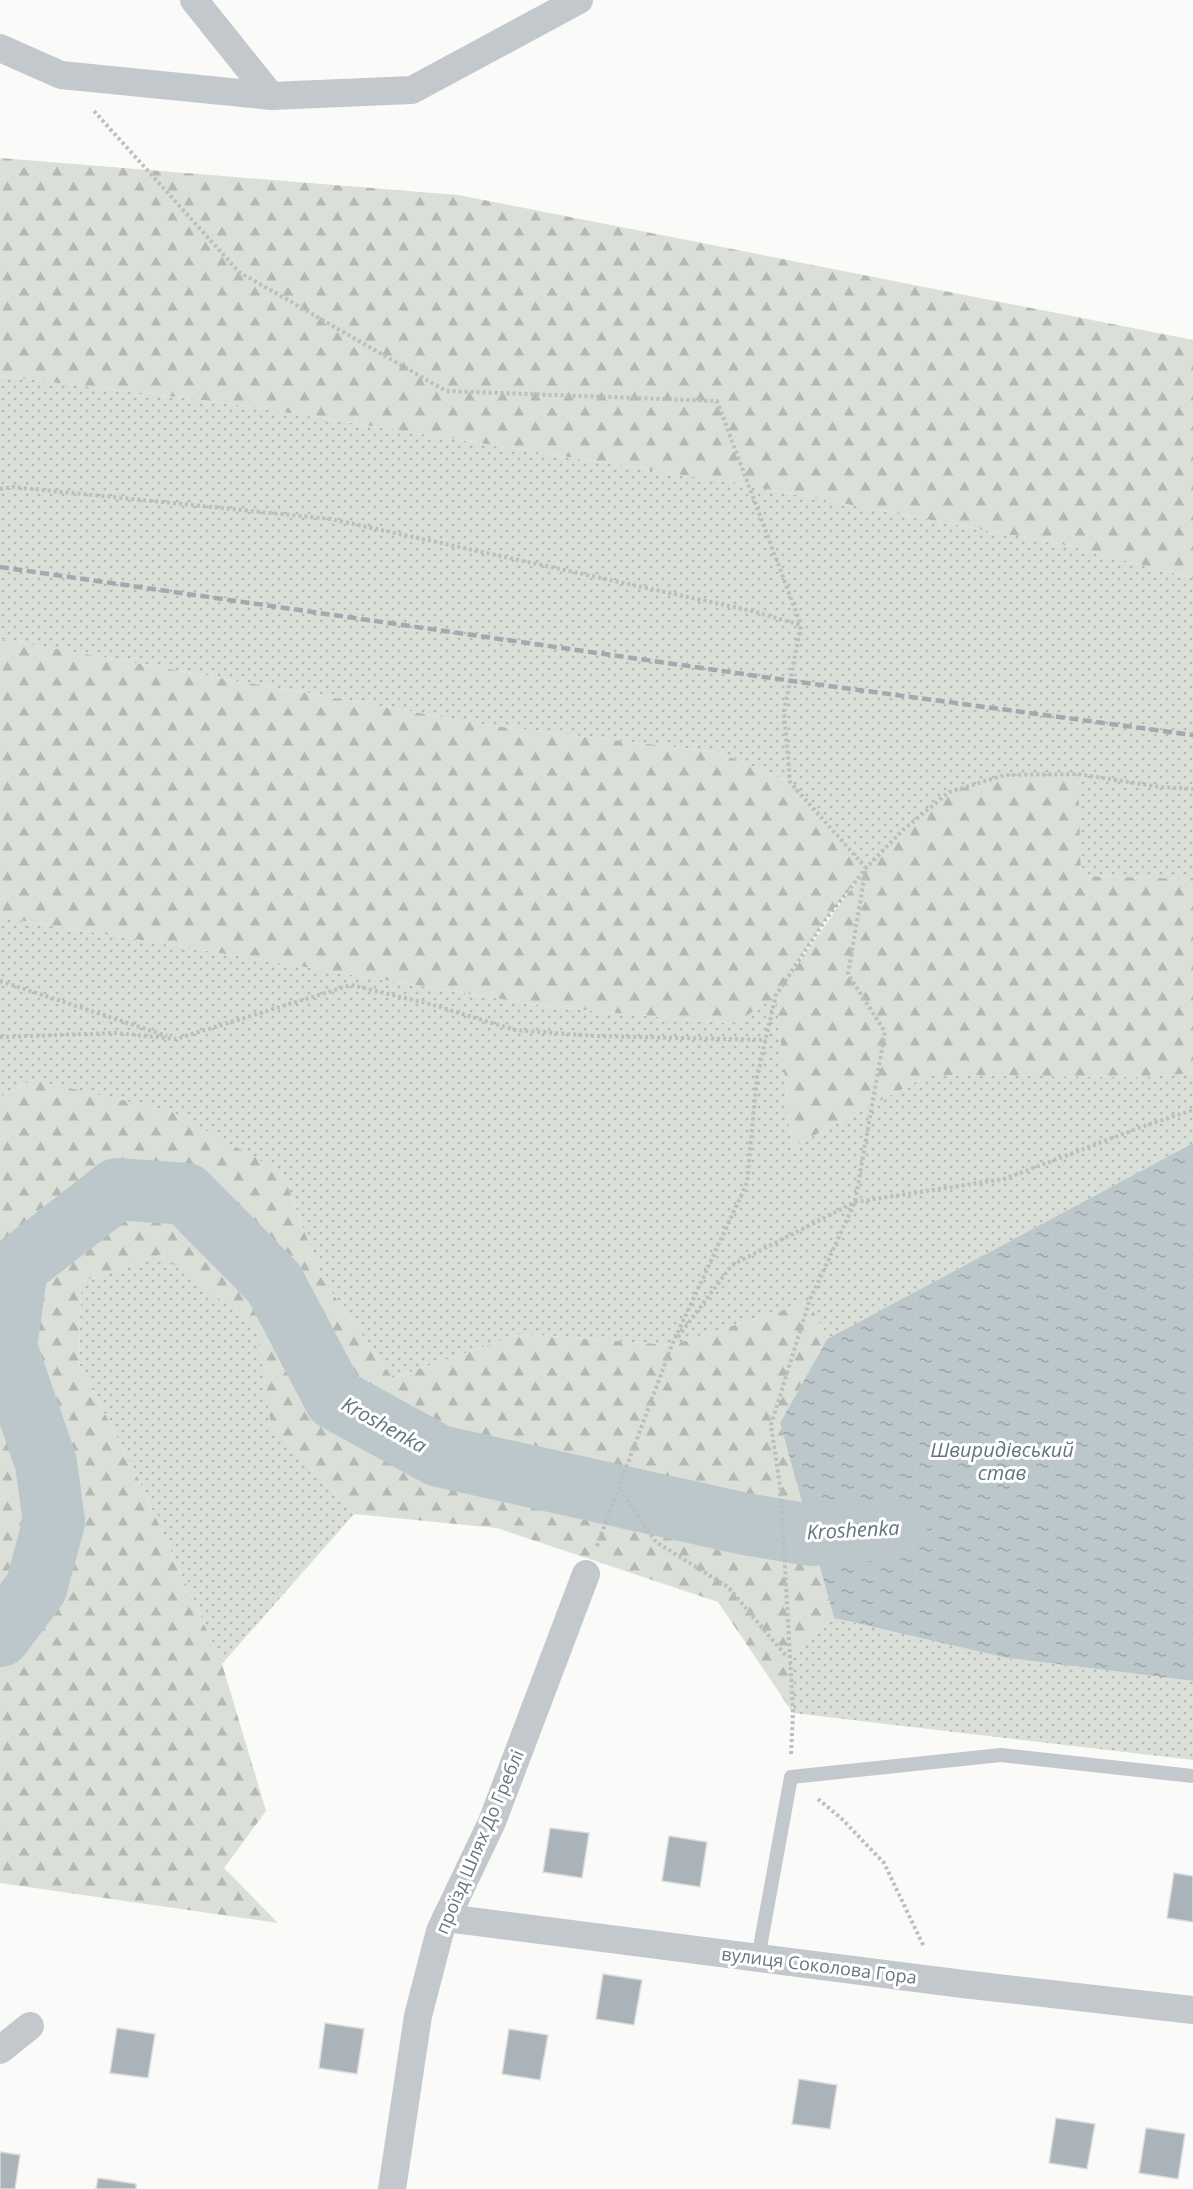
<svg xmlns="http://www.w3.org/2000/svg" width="1193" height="2189" font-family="'Open Sans',sans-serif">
<defs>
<pattern id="grass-dots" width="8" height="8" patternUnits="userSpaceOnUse" patternTransform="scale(1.5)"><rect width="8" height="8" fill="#dadfd7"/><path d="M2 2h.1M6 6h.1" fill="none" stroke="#b4b9b4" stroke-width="1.8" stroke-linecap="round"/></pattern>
<pattern id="forest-firs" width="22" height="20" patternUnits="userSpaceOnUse" patternTransform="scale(1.5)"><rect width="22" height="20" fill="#dadfd7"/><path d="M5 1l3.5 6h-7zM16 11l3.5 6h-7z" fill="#b4b9b4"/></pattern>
<pattern id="water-ripples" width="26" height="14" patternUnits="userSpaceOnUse" patternTransform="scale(1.5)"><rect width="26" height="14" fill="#bbc7cb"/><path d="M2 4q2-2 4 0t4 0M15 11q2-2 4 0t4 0" fill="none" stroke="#9ca6aa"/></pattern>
</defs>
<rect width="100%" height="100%" fill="#fafaf8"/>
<g fill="url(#grass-dots)">
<path d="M 0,376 L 226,403 L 734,483 L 1065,545 L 1193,578 L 1193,879 L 1081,876 L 1077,774 L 949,792 L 903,830 L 866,868 L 790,782 L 717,752 L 493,726 L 0,639 Z"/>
<path d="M 0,917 L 543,1006 L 734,1024 L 776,995 L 792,1147 L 929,1075 L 1147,1077 L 1193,1073 L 1193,1143 L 827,1339 L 809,1302 L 672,1345 L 521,1334 L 393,1378 L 322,1279 L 283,1173 L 33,1080 L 0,1097 Z"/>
<path d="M 160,1255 L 257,1326 L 271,1425 L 354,1514 L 222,1664 L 137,1476 L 79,1364 L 81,1282 Z"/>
<path d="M 834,1618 L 1007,1658 L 1193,1681 L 1193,1760 L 793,1713 L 788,1658 Z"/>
</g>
<g fill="url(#forest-firs)" fill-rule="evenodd">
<path d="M 0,158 L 458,195 L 1193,340 L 1193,578 L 1065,545 L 734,483 L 226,403 L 0,376 Z"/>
<path d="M 0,639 L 493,726 L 717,752 L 790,782 L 866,868 L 903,830 L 949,792 L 1005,775 L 1078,774 L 1081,876 L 1193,879 L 1193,1073 L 1147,1077 L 929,1075 L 792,1147 L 776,996 L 734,1024 L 543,1006 L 0,917 ZM 856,881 L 856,882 L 789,976 L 826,919 Z"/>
<path d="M 33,1080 L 171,1111 L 283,1173 L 322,1279 L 393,1378 L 521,1334 L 672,1345 L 809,1302 L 827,1339 L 780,1423 L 834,1618 L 788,1658 L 793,1713 L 718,1602 L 497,1528 L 354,1514 L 271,1425 L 256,1326 L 160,1255 L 81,1282 L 79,1364 L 137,1476 L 222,1664 L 266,1811 L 224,1868 L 278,1923 L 0,1883 L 0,1097 Z"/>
</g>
<path fill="url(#water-ripples)" d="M 1193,1143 L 1193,1681 L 1007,1658 L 834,1618 L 780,1423 L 827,1339 Z"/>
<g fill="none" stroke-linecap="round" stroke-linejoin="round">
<path stroke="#bbc7cb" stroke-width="62" d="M 0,1636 L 36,1588 L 54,1522 L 46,1463 L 6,1347 L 17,1267 L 117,1189 L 186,1194 L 274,1283 L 335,1399 L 439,1456 L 745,1524 L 811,1535 L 896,1528"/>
</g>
<g fill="#aab3b9" stroke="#dcdcda" stroke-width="1.5">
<path d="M 550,1828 L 589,1833 L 582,1878 L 543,1872 Z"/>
<path d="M 669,1836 L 707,1842 L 700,1887 L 662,1881 Z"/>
<path d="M 1174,1873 L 1193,1876 L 1193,1922 L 1167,1918 Z"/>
<path d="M 603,1974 L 642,1980 L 634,2025 L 596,2019 Z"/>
<path d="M 325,2023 L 364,2029 L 357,2074 L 319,2068 Z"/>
<path d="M 117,2028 L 155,2034 L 148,2078 L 110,2073 Z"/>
<path d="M 509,2029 L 548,2035 L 540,2080 L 502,2074 Z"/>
<path d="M 799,2079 L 837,2085 L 830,2129 L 792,2124 Z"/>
<path d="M 1056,2118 L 1095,2124 L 1087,2169 L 1049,2163 Z"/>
<path d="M 1146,2128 L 1185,2134 L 1178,2179 L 1139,2173 Z"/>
<path d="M 0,2152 L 20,2155 L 15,2189 L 0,2189 Z"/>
<path d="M 98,2178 L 136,2184 L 136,2189 L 96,2189 Z"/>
</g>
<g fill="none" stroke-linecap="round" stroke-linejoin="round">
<g stroke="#bbbfc2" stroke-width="4" stroke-dasharray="3 3" stroke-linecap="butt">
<path d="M 94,111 L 239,272 L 446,391 L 717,401 L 801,625"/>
<path d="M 0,489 L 13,487 L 331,519 L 752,611 L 801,625 L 784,712 L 790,782 L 866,868"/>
<path d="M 0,981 L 167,1036"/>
<path d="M 0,1037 L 116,1033 L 176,1039 L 351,985 L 430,1004 L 515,1030 L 596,1036 L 766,1040"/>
<path d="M 678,1337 L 732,1265 L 855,1202 L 1004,1179 L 1144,1126 L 1193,1110"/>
<path d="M 620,1490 L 656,1542 L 728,1587 L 787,1657"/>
<path d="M 597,1546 L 672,1345 L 747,1183 L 757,1077 L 776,995 L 826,919 L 866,868 L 903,830 L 949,792 L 1005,775 L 1078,774 L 1160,787 L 1193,789"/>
<path d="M 791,1754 L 793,1713 L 781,1493 L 771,1425 L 809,1302 L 855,1202 L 885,1032 L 848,974 L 866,868"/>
<path d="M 818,1799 L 841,1818 L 884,1863 L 924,1947"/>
</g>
<path stroke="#c3c8cc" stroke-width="14" d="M 758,1958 L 791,1777 L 1001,1755 L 1193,1776"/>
<g stroke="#c3c8cc" stroke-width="28">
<path d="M 194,0 L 271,96"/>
<path d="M 0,48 L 61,75 L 271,96 L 412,90 L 579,0"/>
<path d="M 446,1918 L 963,1984 L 1193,2010"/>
<path d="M 0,2050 L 30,2026"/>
<path d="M 392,2189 L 418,2016 L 440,1931 L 492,1822 L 586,1574"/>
</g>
<path stroke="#a2aab0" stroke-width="4.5" stroke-dasharray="9 4.5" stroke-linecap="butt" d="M 0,567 L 792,681 L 1193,735"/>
</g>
<g text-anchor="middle" stroke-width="6" stroke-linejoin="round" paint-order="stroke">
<g font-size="18" fill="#657683" stroke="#fff">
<text transform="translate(480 1842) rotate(-67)" y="6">проїзд Шлях До Греблі</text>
<text transform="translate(819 1966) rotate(7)" y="6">вулиця Соколова Гора</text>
</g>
<g font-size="20" font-style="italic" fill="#60757c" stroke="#fff">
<text transform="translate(384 1425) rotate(29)" y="7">Kroshenka</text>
<text x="1002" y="1457">Швиридівський<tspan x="1002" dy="23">став</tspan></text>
<text transform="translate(853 1530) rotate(-3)" y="7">Kroshenka</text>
</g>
</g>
</svg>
